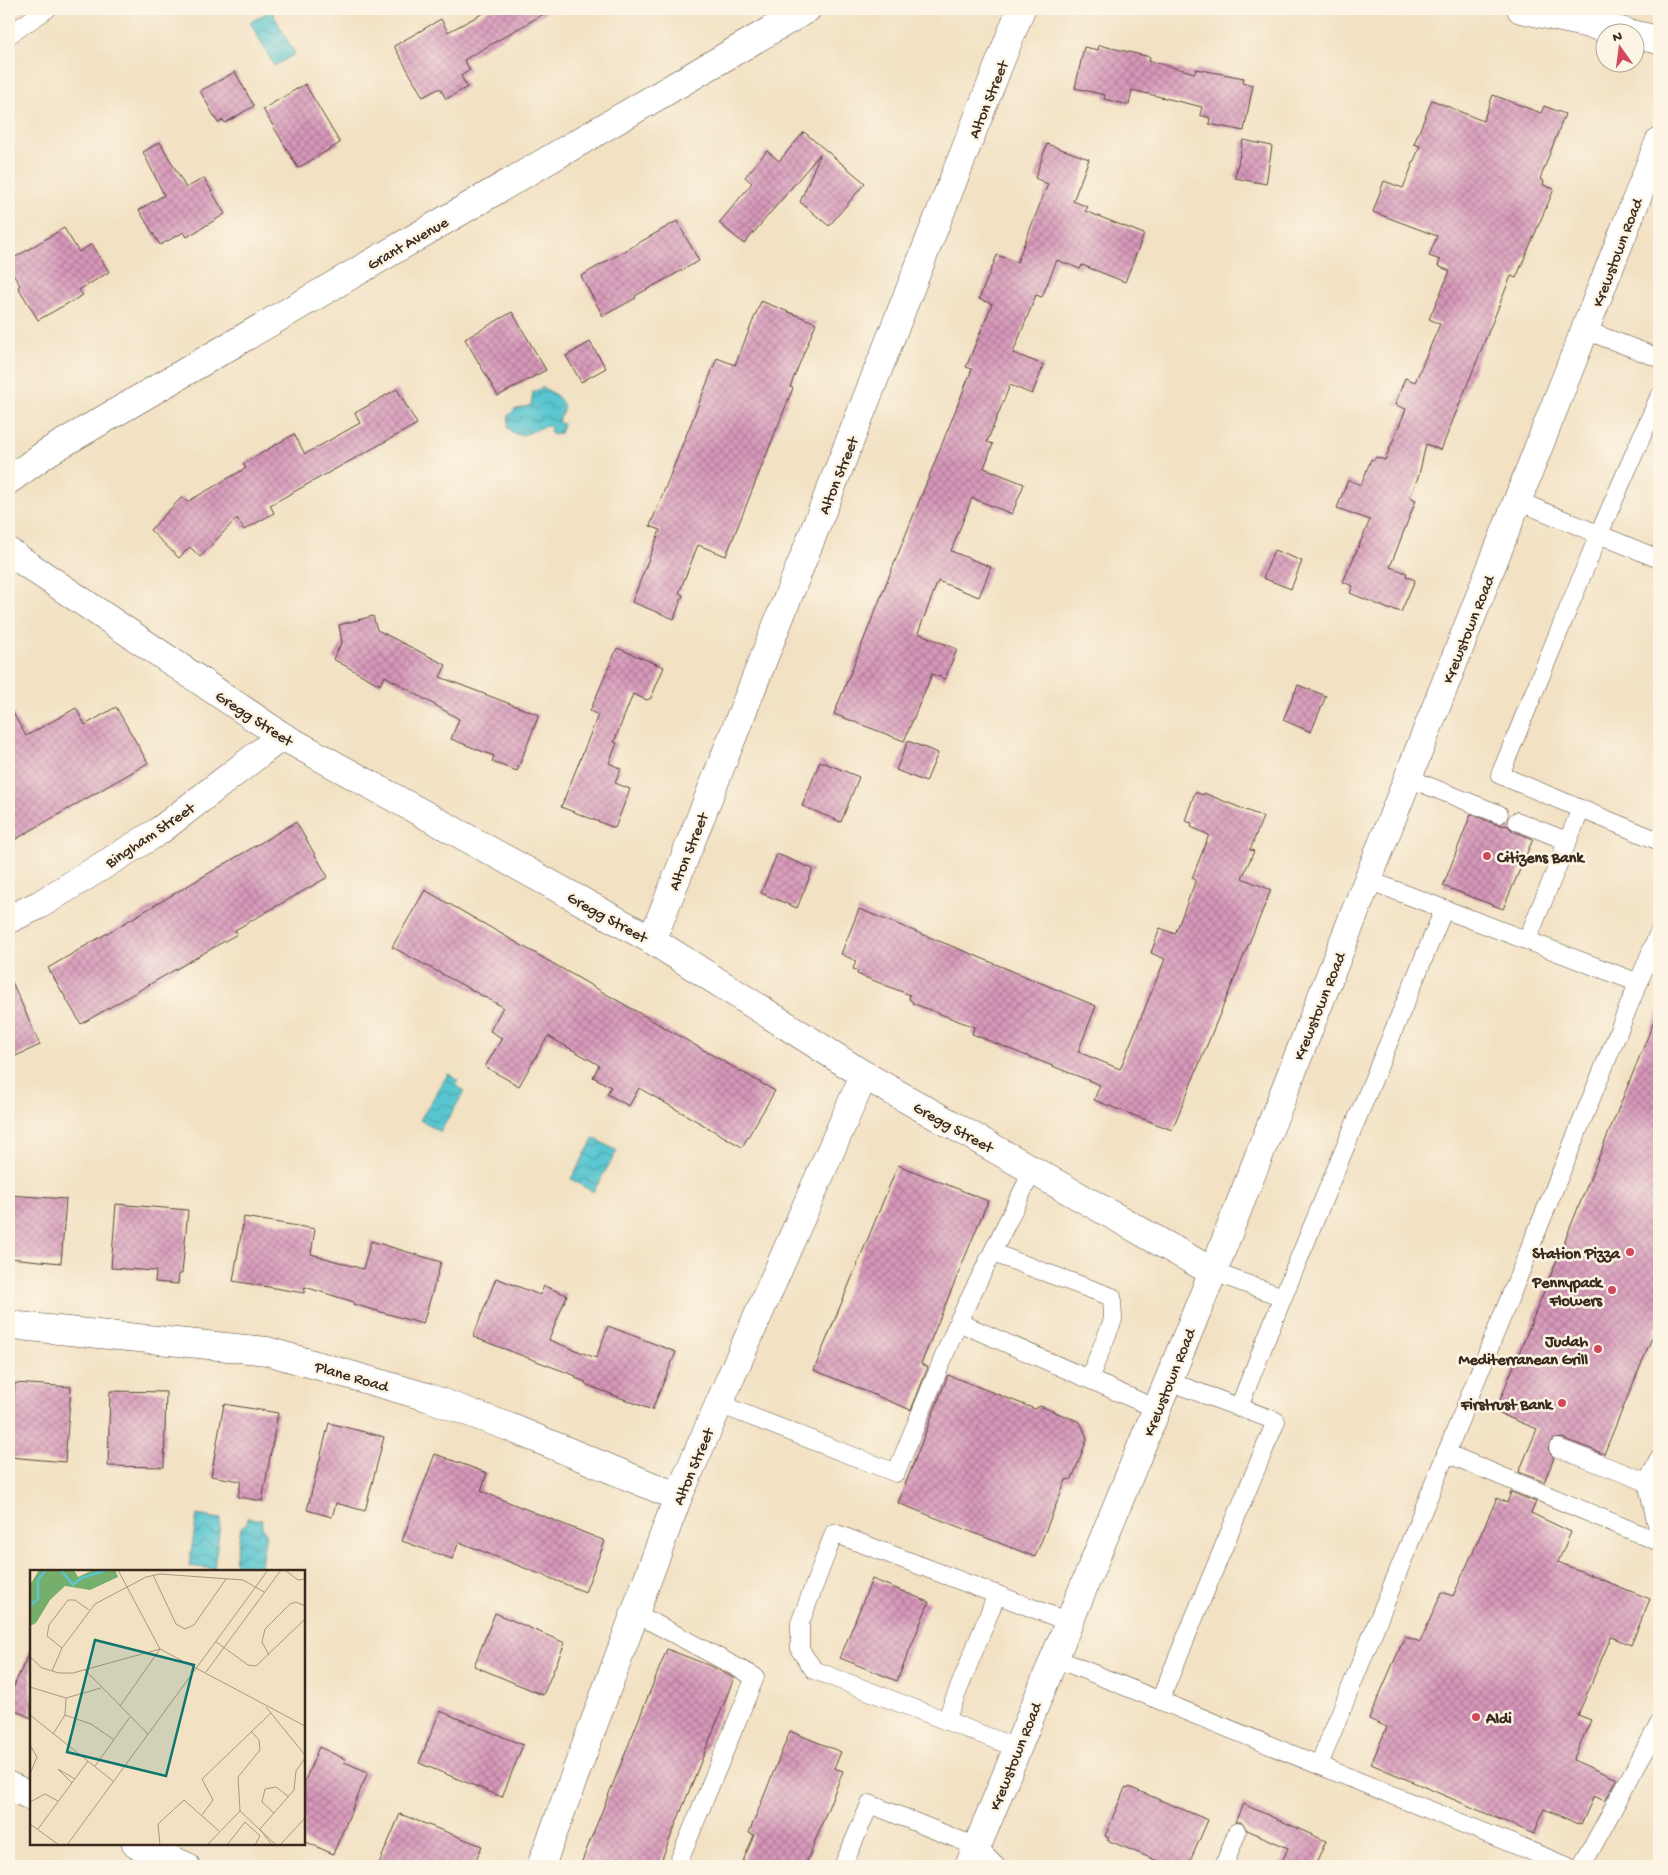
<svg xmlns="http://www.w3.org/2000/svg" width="1668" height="1875" font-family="'Gochi Hand',sans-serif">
<defs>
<pattern id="water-waves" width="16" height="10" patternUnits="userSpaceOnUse" patternTransform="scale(1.25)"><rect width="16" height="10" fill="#59c6d0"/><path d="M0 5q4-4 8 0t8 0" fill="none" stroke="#4ba1a8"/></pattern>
<pattern id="building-cross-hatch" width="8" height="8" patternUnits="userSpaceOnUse" patternTransform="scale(1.25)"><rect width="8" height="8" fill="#d798ba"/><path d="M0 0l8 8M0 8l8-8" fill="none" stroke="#b07c97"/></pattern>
</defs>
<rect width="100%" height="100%" fill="#fcf5e5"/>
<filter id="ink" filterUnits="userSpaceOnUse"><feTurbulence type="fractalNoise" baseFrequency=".02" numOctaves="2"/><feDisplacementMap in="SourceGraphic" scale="10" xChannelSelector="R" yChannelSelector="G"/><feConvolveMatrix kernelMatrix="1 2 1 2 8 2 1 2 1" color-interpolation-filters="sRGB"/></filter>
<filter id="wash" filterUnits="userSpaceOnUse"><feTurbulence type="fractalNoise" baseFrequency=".0096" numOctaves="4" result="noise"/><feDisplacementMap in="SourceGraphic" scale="20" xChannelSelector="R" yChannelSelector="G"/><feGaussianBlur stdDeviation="1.12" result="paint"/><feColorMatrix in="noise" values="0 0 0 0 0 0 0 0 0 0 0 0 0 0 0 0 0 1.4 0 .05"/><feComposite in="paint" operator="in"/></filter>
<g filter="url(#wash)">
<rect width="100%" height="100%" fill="#f2e1c3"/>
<g fill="url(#water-waves)" stroke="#4a7877">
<path d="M 271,10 L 295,54 L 274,66 L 250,22 Z"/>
<path d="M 542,388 C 551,391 561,397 564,407 L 558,422 L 563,424 L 560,433 L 554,434 L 550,431 L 551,427 L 548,426 C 532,428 522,444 508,428 L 509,415 L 514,410 L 531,405 L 533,392 Z"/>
<path d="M 448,1074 L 458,1080 L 455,1085 L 465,1091 L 440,1132 L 420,1120 Z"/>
<path d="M 594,1138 L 617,1151 L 593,1192 L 571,1179 Z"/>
<path d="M 197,1515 L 221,1519 L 214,1569 L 189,1566 Z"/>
<path d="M 248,1517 L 262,1520 L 262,1527 L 266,1533 L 261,1565 L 254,1571 L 240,1569 L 235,1561 L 241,1527 L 247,1523 Z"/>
</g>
<g id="blocks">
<g fill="url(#building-cross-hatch)">
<path d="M 491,9 L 552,9 L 464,60 L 470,70 L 461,76 L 467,87 L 446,99 L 440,88 L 423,97 L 394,46 L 441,19 L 448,32 Z"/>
<path d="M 1099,45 L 1150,57 L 1149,61 L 1195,73 L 1196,69 L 1244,78 L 1243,83 L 1253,85 L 1244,131 L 1209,124 L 1210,118 L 1200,115 L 1202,107 L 1132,90 L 1129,105 L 1104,99 L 1105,95 L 1075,88 L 1084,47 L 1098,50 Z"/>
<path d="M 235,72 L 254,106 L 225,123 L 223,120 L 218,123 L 200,91 Z"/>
<path d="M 305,84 L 340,143 L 298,168 L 263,109 Z"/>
<path d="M 1493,95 L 1541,113 L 1544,106 L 1565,114 L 1540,179 L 1544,181 L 1543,185 L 1554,189 L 1516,278 L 1511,276 L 1441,450 L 1426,444 L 1419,475 L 1410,497 L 1416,500 L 1390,567 L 1407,573 L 1406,576 L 1415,580 L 1401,612 L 1392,609 L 1391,610 L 1350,593 L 1353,586 L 1343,582 L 1370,520 L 1337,508 L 1348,480 L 1361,485 L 1371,459 L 1374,460 L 1376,457 L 1385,460 L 1406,409 L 1395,405 L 1405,378 L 1415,382 L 1440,324 L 1429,319 L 1450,271 L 1438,266 L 1440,260 L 1429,256 L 1437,236 L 1373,212 L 1384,181 L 1403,188 L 1420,146 L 1414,144 L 1432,100 L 1483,121 Z"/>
<path d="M 804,132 L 865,183 L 829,226 L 800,202 L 820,154 L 744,244 L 719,223 L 752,183 L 745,177 L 767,151 L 779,161 Z"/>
<path d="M 1243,140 L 1272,146 L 1266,184 L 1235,178 Z"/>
<path d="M 160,142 L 186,188 L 204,178 L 225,214 L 187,237 L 184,232 L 160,245 L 139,210 L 164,195 L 143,152 Z"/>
<path d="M 1047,144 L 1089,159 L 1073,201 L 1088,207 L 1085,211 L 1144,234 L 1125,282 L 1082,265 L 1080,269 L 1057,260 L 1042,297 L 1036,295 L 1013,353 L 1044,365 L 1032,394 L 1010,385 L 987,442 L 993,444 L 984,468 L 1024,484 L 1012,514 L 972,498 L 951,551 L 991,567 L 979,597 L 938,581 L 918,633 L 957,649 L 945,679 L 932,674 L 904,741 L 834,714 L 972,369 L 966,367 L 992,304 L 979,299 L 997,255 L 1017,262 L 1048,184 L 1035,178 Z"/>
<path d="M 677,221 L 699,261 L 635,296 L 636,298 L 603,316 L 581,276 Z"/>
<path d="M 64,228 L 79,252 L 92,244 L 109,272 L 79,290 L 83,295 L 38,320 L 18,287 L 20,285 L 9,267 L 9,261 Z"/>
<path d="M 761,301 L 816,323 L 790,387 L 793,388 L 726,556 L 698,545 L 679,593 L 683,595 L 674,619 L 632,602 L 660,530 L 650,526 L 717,358 L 735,365 Z"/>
<path d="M 512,312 L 546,370 L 498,396 L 465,339 Z"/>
<path d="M 590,342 L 606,368 L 581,382 L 566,356 Z"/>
<path d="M 397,389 L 417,424 L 270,505 L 274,513 L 244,530 L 237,518 L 200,557 L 190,547 L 179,558 L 150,530 L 182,497 L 187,502 L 246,468 L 243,464 L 294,434 L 305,454 L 360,423 L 355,413 Z"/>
<path d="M 1274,550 L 1302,561 L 1291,589 L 1263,578 Z"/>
<path d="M 373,616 L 377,630 L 446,665 L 440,677 L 539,715 L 517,771 L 492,762 L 494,756 L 451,739 L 459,719 L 385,676 L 380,685 L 333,659 L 342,642 L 339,625 Z"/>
<path d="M 617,648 L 664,667 L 651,698 L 647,700 L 633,694 L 614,742 L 617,743 L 609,763 L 621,769 L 615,783 L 630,789 L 615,828 L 561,807 L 598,715 L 590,711 Z"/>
<path d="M 1298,685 L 1326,696 L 1311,732 L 1283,720 Z"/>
<path d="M 9,706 L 26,736 L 76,708 L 85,725 L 116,707 L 148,763 L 9,843 Z"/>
<path d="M 908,741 L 938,753 L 926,782 L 896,770 Z"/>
<path d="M 820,761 L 859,777 L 841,822 L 802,806 Z"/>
<path d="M 1195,792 L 1203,795 L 1204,793 L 1263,817 L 1250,850 L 1254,851 L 1242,878 L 1271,890 L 1172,1130 L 1094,1100 L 1100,1085 L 972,1034 L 974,1027 L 912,1003 L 913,1002 L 909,999 L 910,995 L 857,974 L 858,971 L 853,969 L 856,961 L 841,954 L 859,909 L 969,953 L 1096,1006 L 1078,1052 L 1120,1069 L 1165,959 L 1151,953 L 1160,928 L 1175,934 L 1196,880 L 1192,878 L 1209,835 L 1191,827 L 1192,823 L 1185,821 Z"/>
<path d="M 1471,814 L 1495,824 L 1508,826 L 1513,831 L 1533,839 L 1503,909 L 1443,886 Z"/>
<path d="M 296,822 L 328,877 L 235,930 L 237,934 L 81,1024 L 48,968 Z"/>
<path d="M 777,854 L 813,869 L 797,908 L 761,893 Z"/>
<path d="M 425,890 L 775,1091 L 742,1147 L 639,1088 L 629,1106 L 607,1094 L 611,1087 L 593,1077 L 599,1065 L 548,1036 L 519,1086 L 485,1067 L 502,1038 L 490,1031 L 503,1007 L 392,947 Z"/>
<path d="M 9,975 L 40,1045 L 9,1059 Z"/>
<path d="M 1659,1009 L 1659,1321 L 1604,1454 L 1562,1438 L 1552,1440 L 1548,1449 L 1554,1458 L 1544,1482 L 1519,1472 L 1537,1429 L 1495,1412 Z"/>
<path d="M 898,1165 L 988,1201 L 921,1364 L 928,1367 L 911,1410 L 814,1370 Z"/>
<path d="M 9,1195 L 66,1199 L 61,1263 L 9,1258 Z"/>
<path d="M 116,1204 L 188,1210 L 182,1274 L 179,1274 L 178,1284 L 155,1282 L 156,1271 L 111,1268 Z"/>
<path d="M 244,1217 L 315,1229 L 311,1254 L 363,1269 L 371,1241 L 441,1262 L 423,1324 L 353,1304 L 354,1302 L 305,1287 L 304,1293 L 233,1281 Z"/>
<path d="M 496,1278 L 540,1295 L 544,1286 L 567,1295 L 549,1340 L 596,1358 L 608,1326 L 676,1352 L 652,1410 L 585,1384 L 586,1382 L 575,1378 L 576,1376 L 473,1337 Z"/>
<path d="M 948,1375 L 1035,1409 L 1040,1406 L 1080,1422 L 1083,1428 L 1087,1439 L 1072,1479 L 1066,1480 L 1035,1557 L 898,1503 Z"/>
<path d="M 15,1383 L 71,1387 L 65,1462 L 9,1457 Z"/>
<path d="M 110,1391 L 166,1392 L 164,1467 L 108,1466 Z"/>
<path d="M 224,1404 L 278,1413 L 262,1501 L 238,1497 L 241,1481 L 211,1476 Z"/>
<path d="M 329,1423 L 384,1437 L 365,1511 L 336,1503 L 332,1517 L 307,1510 Z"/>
<path d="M 435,1454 L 487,1473 L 481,1491 L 605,1541 L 585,1592 L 459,1542 L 452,1559 L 402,1541 Z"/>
<path d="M 1511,1492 L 1536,1502 L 1531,1513 L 1571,1532 L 1558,1562 L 1650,1599 L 1631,1645 L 1611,1637 L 1578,1715 L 1591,1720 L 1573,1760 L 1617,1779 L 1615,1783 L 1605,1801 L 1594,1796 L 1581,1825 L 1544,1809 L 1534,1834 L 1371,1764 L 1387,1727 L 1369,1719 L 1405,1636 L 1420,1642 L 1442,1592 L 1453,1596 L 1497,1498 L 1507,1503 Z"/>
<path d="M 872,1579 L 929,1602 L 897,1681 L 840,1658 Z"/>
<path d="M 495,1613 L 565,1643 L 543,1695 L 474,1666 Z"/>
<path d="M 31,1648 L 31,1718 L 9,1707 L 9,1697 Z"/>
<path d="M 667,1649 L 713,1667 L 734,1678 L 714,1729 L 659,1866 L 580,1866 Z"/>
<path d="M 440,1711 L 523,1745 L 502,1797 L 419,1763 Z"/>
<path d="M 790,1731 L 841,1752 L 834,1768 L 843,1771 L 805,1866 L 741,1866 L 754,1835 L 749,1833 Z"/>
<path d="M 319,1747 L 345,1759 L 344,1762 L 368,1772 L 333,1854 L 304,1841 L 304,1783 Z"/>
<path d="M 1129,1787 L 1208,1820 L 1188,1866 L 1170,1866 L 1107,1840 L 1109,1838 L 1105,1836 L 1125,1788 L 1128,1789 Z"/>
<path d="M 1243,1804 L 1326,1841 L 1315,1866 L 1280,1866 L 1288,1848 L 1247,1830 L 1241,1822 L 1235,1822 Z"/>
<path d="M 400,1814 L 482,1846 L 473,1866 L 378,1866 Z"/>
</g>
</g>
</g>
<g filter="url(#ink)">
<use href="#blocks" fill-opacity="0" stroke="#564537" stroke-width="1"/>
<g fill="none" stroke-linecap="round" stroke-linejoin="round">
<defs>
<g id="service">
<path d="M 9,35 L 47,9"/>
<path d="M 1585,330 L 1659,358"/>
<path d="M 1518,501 L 1659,559"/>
<path d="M 1408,778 L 1499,814"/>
<path d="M 1581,809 L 1500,775 L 1599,534 L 1659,397"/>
<path d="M 1517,821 L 1567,841"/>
<path d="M 1444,909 L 1639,983"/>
<path d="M 1527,940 L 1581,809 L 1659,841"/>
<path d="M 1033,1170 L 958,1322 L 1157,1409"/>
<path d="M 993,1253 L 1112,1297 L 1113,1320 L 1089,1379"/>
<path d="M 1213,1272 L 1283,1297 L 1239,1407"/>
<path d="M 1283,1297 L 1444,909 L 1368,880"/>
<path d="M 719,1404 L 896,1473 L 958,1322"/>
<path d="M 1558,1448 L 1647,1482"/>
<path d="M 1446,1453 L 1659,1542"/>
<path d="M 1659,1458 L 1647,1482 L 1659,1534"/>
<path d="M 635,1613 L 755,1677 L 677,1866"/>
<path d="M 1055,1658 L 1567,1866"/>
<path d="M 1160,1700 L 1276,1421 L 1168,1381"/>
<path d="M 946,1720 L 997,1594"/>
<path d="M 1017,1748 L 814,1670 L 800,1650 L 800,1623 L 834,1533 L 1069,1622"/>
<path d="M 1319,1765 L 1659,932"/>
<path d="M 843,1866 L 870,1804 L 977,1847 L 996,1866"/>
<path d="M 1224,1866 L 1237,1832"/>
<path d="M 1582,1866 L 1659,1724"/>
</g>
<g id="minor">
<path d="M 9,480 L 48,452 L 807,9"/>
<path d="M 9,552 L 282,736 L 652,940 L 864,1075 L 1213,1272"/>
<path d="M 9,919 L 39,905 L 159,831 L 282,736"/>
<path d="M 652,940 L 1021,9"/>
<path d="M 9,1325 L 267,1351 L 427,1397 L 509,1427 L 678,1497"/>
<path d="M 9,1786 L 31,1796"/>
<path d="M 136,1844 L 186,1866"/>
<path d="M 541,1866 L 678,1497 L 864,1075"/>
<path d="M 969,1866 L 1213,1272 L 1659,142"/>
</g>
<g id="secondary">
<path d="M 1521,9 L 1625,32"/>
<path d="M 1636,35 L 1659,40"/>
</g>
</defs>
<use href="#service" stroke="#564537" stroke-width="19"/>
<use href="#minor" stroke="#564537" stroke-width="29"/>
<use href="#secondary" stroke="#564537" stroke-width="29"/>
<use href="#service" stroke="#fff" stroke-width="18"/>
<use href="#minor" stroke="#fff" stroke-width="28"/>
<use href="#secondary" stroke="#fff" stroke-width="28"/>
</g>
</g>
<g fill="#d1495b" stroke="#fcf5e5" stroke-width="2">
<circle cx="1487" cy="856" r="5"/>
<circle cx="1630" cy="1252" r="5"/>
<circle cx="1612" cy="1290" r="5"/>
<circle cx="1598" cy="1349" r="5"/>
<circle cx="1562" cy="1403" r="5"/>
<circle cx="1476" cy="1717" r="5"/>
</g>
<g text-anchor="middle" stroke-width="5" stroke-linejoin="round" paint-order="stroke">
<g font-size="16" fill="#3b2a1e" stroke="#fcf5e5">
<text transform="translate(987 99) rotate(-68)" y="6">Alton Street</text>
<text transform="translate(407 242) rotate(-30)" y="6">Grant Avenue</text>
<text transform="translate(1616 252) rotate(-69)" y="6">Krewstown Road</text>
<text transform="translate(837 475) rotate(-68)" y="6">Alton Street</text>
<text transform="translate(1467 629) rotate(-68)" y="6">Krewstown Road</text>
<text transform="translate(255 717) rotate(33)" y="6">Gregg Street</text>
<text transform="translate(149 834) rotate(-34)" y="6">Bingham Street</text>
<text transform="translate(687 851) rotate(-68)" y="6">Alton Street</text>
<text transform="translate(608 916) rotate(29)" y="6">Gregg Street</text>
<text transform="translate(1318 1006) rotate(-68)" y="6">Krewstown Road</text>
<text transform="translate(954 1126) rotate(29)" y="6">Gregg Street</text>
<text transform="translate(352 1375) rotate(16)" y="6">Plane Road</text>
<text transform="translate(1168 1382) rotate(-68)" y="6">Krewstown Road</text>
<text transform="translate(692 1466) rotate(-67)" y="6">Alton Street</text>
<text transform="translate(1014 1756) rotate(-68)" y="6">Krewstown Road</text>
</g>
<g font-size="16" font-weight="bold" fill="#3b2a1e" stroke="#fcf5e5" text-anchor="end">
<text x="1497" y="862" text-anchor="start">Citizens Bank</text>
<text x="1620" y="1258">Station Pizza</text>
<text x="1602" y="1287">Pennypack<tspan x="1602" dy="18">Flowers</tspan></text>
<text x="1588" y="1346">Judah<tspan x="1588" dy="18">Mediterranean Grill</tspan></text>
<text x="1552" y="1409">Firstrust Bank</text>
<text x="1486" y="1723" text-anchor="start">Aldi</text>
</g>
</g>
<g transform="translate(30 1570)">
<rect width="275" height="275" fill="#f2e1c3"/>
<path d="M 9,0 L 44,0 L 48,7 L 63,0 L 85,0 L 88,7 L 60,20 L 35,16 L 20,30 L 6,53 L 0,56 L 0,15 Z" fill="#76ae6c"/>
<path fill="none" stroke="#59c6d0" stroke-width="2.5" d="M 31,0 L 43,15 L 51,8 L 77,0M 0,36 L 8,29 L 8,10 L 16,0"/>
<path fill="none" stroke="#a99881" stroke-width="1" d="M 88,0 L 130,79 L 275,156M 255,0 L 268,10 L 275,9M 123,5 L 146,54 L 155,59 L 164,55 L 196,9M 185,71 L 218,95 L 226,96 L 275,49M 32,78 L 17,66 L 19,55 L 38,30 L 45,30 L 59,40M 239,85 L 232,72 L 235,59 L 260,34 L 266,32 L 275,36M 0,87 L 12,98 L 29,103 L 43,103 L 130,79M 55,100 L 118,164M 22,101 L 32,78 L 65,34 L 116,7 L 130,4 L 213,10 L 234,22M 176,102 L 251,0M 0,117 L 36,128 L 71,118M 90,136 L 130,79M 236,137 L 275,185M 0,145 L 83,211M 35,145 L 61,154 L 83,169M 23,164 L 35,145 L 36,128M 0,175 L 7,187 L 0,204M 65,196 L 100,147M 42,213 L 28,199 L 45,209M 0,232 L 15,224 L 28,231M 210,241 L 246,275M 244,243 L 232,232 L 235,219 L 246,217 L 259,227M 172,245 L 183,230 L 172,209 L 241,143M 0,254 L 29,275M 8,259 L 58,191M 230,259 L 264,220 L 266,201 L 275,188M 230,259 L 242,275M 37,275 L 238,0M 130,275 L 128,254 L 154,230 L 189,261M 177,275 L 210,241 L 208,207 L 230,180 L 229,170 L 221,161M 197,275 L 215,252 L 230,266 L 225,275M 250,275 L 275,248"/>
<path fill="#0f766e" fill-opacity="0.15" stroke="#0f766e" stroke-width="2.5" d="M 65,70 L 164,95 L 136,206 L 37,182 Z"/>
<rect width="275" height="275" fill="none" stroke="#3b2a1e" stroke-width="2.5"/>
</g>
<rect width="1668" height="1875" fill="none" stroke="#fcf5e5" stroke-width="30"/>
<g transform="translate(1620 48) rotate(346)"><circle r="24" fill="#fcf5e5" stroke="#afa495"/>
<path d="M0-4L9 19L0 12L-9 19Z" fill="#d1495b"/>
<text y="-8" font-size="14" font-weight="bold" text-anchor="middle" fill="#3b2a1e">N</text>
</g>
</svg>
